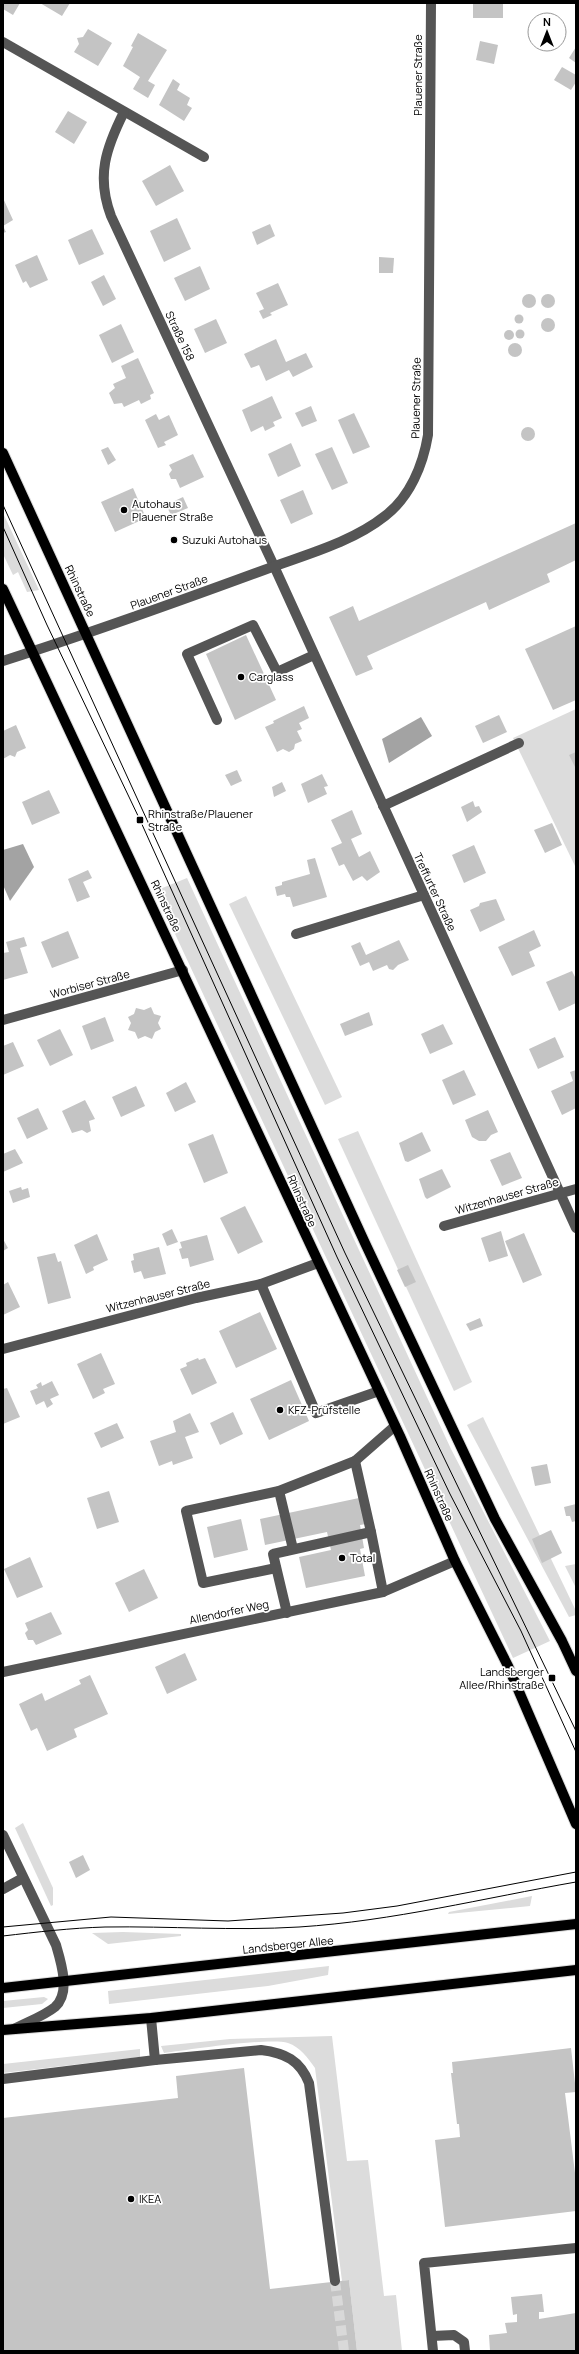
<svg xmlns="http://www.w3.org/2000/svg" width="579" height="2354" font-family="Manrope,sans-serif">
<rect width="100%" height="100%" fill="#fff"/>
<g fill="#dcdcdc">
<path d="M 3,513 L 39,590 L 27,592 L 18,572 L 13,575 L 3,554 Z"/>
<path d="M 576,709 L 576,868 L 513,738 Z"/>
<path d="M 187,878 L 451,1449 L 550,1641 L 513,1658 L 155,891 Z"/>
<path d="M 246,896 L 342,1097 L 325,1105 L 229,904 Z"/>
<path d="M 358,1131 L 472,1382 L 454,1391 L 338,1139 Z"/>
<path d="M 483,1417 L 576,1611 L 576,1615 L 569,1617 L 467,1425 Z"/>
<path d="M 576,1564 L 576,1588 L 565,1566 Z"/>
<path d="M 23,1823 L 53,1888 L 53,1905 L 51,1906 L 15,1828 Z"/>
<path d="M 532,1896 L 530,1906 L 448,1914 L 449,1912 Z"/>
<path d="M 123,1932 L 181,1934 L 181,1936 L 108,1944 L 92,1933 Z"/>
<path d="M 329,1966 L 328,1975 L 268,1986 L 109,2004 L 108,1991 Z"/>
<path d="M 44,1997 L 48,1999 L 42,2004 L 3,2008 L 3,2001 Z"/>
<path d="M 332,2036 L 347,2161 L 368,2160 L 384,2296 L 396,2295 L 402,2351 L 357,2351 L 349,2280 L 342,2281 L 315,2068 C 308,2058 300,2047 288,2043 C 270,2037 188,2050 164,2053 L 161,2046 L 230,2039 Z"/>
<path d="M 140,2049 L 140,2057 L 3,2073 L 3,2064 Z"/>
</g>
<g fill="#a3a3a3">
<path d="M 421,717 L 432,736 L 389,763 L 382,739 Z"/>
<path d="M 23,844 L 34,867 L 10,901 L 3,885 L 3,850 Z"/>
</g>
<g fill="#c4c4c4">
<path d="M 3,3 L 20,3 L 13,15 L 3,9 Z"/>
<path d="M 40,3 L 70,3 L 62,16 Z"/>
<rect x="473" y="3" width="30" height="15"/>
<path d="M 88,29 L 112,43 L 98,66 L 74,52 L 79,44 L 77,38 L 83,37 Z"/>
<path d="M 138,33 L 167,50 L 148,81 L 155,85 L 148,98 L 133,89 L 140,77 L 123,66 L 133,47 L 131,46 Z"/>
<path d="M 480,41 L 498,45 L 494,64 L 476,60 Z"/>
<path d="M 576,47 L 576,63 L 569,58 Z"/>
<path d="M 562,67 L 576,75 L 576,82 L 571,90 L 554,80 Z"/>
<path d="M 173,79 L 180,84 L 177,90 L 190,98 L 187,105 L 192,108 L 184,121 L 159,105 Z"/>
<path d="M 68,111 L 87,122 L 74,144 L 55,132 Z"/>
<path d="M 170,165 L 184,191 L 156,206 L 142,181 Z"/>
<path d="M 3,198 L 13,220 L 3,226 L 6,232 L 3,233 Z"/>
<path d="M 177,218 L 191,249 L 164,262 L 150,231 Z"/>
<path d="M 270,224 L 275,236 L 257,245 L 252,232 Z"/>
<path d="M 92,229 L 104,254 L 79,265 L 68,240 Z"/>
<path d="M 37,255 L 48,280 L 30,288 L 26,281 L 23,283 L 15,265 Z"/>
<path d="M 379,257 L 394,258 L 393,273 L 379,273 Z"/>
<path d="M 200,266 L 210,289 L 185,301 L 174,278 Z"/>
<path d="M 104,275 L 116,299 L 103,306 L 91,282 Z"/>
<path d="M 278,283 L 288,305 L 270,313 L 272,315 L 263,319 L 259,311 L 264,309 L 256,293 Z"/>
<circle cx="529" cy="301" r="7"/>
<circle cx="548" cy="301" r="7"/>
<circle cx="519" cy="319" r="4.5"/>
<circle cx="548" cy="325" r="7"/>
<path d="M 216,319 L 227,343 L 205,353 L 194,329 Z"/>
<path d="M 121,324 L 134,352 L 112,363 L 99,335 Z"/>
<circle cx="520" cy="334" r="4.5"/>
<circle cx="509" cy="335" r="5"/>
<path d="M 276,339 L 286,362 L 306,353 L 313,367 L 293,377 L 289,370 L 266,381 L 259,365 L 251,368 L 244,354 Z"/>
<circle cx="515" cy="350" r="7"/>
<path d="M 138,358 L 154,393 L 150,395 L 151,399 L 141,404 L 139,400 L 124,407 L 122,403 L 114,404 L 109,393 L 115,388 L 113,384 L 126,378 L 121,366 Z"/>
<path d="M 272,396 L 282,418 L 273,422 L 275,426 L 265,431 L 263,426 L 251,432 L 242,410 Z"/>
<path d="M 311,406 L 317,421 L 302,427 L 295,413 Z"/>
<path d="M 354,413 L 370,447 L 353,454 L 338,420 Z"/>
<path d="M 156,414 L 159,420 L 169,415 L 178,435 L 164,442 L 166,445 L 158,448 L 145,420 Z"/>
<circle cx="528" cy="434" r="7"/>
<path d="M 291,443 L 301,466 L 278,477 L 268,454 Z"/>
<path d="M 108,447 L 116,460 L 108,465 L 101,450 Z"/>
<path d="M 332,447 L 348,483 L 332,490 L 315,454 Z"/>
<path d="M 193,454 L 204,477 L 180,488 L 176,479 L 171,479 L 169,474 L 172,470 L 169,465 Z"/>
<path d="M 133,488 L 146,518 L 115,532 L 101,502 Z"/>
<path d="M 303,490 L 313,514 L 291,524 L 280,500 Z"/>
<path d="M 183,497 L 188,508 L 171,515 L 166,505 Z"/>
<path d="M 576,523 L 576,560 L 547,574 L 550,582 L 489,610 L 486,602 L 367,656 L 373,669 L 356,676 L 329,617 L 353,606 L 359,621 Z"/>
<path d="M 576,626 L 576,700 L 553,710 L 525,649 Z"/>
<path d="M 246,635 L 276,700 L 235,720 L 206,654 Z"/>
<path d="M 304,706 L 309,718 L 299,723 L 302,729 L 297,731 L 302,741 L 295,744 L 294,749 L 289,752 L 283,749 L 277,752 L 265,727 L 274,723 L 273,721 Z"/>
<path d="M 499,715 L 507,732 L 483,743 L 475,726 Z"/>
<path d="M 16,725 L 26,748 L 17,752 L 15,757 L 10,755 L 3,759 L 3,731 Z"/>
<path d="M 576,752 L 576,769 L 569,755 Z"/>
<path d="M 237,770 L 242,781 L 231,786 L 225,775 Z"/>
<path d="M 322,774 L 328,786 L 324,787 L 327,794 L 308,803 L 301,784 Z"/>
<path d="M 282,782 L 286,791 L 274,797 L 272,787 Z"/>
<path d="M 49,790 L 60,813 L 32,825 L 22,802 Z"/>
<path d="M 473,801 L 475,807 L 479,806 L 482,812 L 467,822 L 461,807 Z"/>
<path d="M 352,810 L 362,834 L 351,839 L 359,857 L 370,851 L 380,872 L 367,881 L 362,876 L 353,881 L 344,864 L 339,866 L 331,848 L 342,843 L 331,820 Z"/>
<path d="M 552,823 L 562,845 L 545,853 L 534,830 Z"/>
<path d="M 474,845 L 486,873 L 464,883 L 452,855 Z"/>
<path d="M 315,858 L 327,897 L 293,907 L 290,897 L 286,897 L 285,894 L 277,896 L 275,887 L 282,885 L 282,882 L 310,874 L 307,860 Z"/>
<path d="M 88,870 L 92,878 L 83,882 L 90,897 L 77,902 L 68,879 Z"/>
<path d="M 496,899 L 505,920 L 480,932 L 470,910 L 479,906 L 480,903 Z"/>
<path d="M 534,930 L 541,946 L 529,952 L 535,966 L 512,976 L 498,947 Z"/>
<path d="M 68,931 L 79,958 L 52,968 L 41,942 Z"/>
<path d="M 24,937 L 27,946 L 20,948 L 28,973 L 3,980 L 3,953 L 9,952 L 6,942 Z"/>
<path d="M 399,940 L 409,960 L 398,965 L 393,970 L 389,969 L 387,965 L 373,971 L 369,962 L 360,966 L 351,946 L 360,942 L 366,955 Z"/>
<path d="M 572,971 L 576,979 L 576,1003 L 559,1011 L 546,982 Z"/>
<path d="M 151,1007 L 154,1014 L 161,1016 L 158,1023 L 161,1029 L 155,1032 L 152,1039 L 145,1036 L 138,1039 L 135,1032 L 128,1030 L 131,1023 L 128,1017 L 134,1014 L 136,1008 L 144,1010 Z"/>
<path d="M 369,1012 L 373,1025 L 345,1036 L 340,1024 Z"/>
<path d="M 105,1017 L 114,1041 L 91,1050 L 82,1026 Z"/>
<path d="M 443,1024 L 453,1044 L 430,1054 L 421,1034 Z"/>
<path d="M 60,1029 L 73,1055 L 50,1066 L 37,1040 Z"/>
<path d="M 555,1037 L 564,1057 L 538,1069 L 529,1049 Z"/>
<path d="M 13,1042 L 24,1066 L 3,1075 L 3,1046 Z"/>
<path d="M 464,1070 L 476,1095 L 453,1105 L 442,1080 Z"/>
<path d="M 576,1070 L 576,1108 L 562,1115 L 551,1091 L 573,1081 L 570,1072 Z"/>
<path d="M 186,1082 L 196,1102 L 175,1112 L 166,1093 Z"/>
<path d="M 136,1086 L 145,1106 L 121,1117 L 112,1097 Z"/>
<path d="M 85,1100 L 95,1119 L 89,1121 L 91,1131 L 87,1133 L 82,1130 L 72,1133 L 62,1111 Z"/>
<path d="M 38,1108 L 48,1129 L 27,1139 L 17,1118 Z"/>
<path d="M 488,1110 L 498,1132 L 491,1135 L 486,1141 L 479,1141 L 472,1137 L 465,1120 Z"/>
<path d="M 422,1132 L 431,1151 L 408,1162 L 405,1161 L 399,1143 Z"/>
<path d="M 213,1134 L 228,1173 L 204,1183 L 188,1144 Z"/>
<path d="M 15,1149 L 23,1163 L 3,1172 L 3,1154 Z"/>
<path d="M 510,1152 L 522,1178 L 502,1186 L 490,1160 Z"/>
<path d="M 442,1169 L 451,1187 L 427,1199 L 425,1197 L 419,1179 Z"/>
<path d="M 21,1187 L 22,1190 L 28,1188 L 30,1197 L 13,1203 L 9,1191 Z"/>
<path d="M 245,1206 L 263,1242 L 238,1254 L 220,1218 Z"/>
<path d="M 172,1229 L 178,1242 L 167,1246 L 162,1234 Z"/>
<path d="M 501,1231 L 508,1256 L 489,1262 L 481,1238 Z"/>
<path d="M 524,1233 L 542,1275 L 523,1283 L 505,1241 Z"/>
<path d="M 97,1234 L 108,1260 L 93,1267 L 94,1270 L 86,1274 L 74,1245 Z"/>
<path d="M 207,1235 L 214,1260 L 190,1267 L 188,1258 L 182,1259 L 179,1249 L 182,1248 L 180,1242 Z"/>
<path d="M 3,1239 L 8,1248 L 3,1251 Z"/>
<path d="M 159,1247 L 166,1274 L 144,1279 L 141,1271 L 134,1273 L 131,1261 L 134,1260 L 133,1254 Z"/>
<path d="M 55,1253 L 58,1262 L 61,1261 L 71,1298 L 48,1304 L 37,1257 Z"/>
<path d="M 408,1265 L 416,1282 L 405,1287 L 397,1270 Z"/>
<path d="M 8,1282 L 20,1307 L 3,1315 L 3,1285 Z"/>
<path d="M 260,1312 L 277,1349 L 236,1368 L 219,1331 Z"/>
<path d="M 480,1318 L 483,1326 L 470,1331 L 466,1324 Z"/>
<path d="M 101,1353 L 115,1384 L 103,1389 L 105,1393 L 93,1399 L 77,1364 Z"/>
<path d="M 198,1358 L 199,1360 L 205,1358 L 217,1383 L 192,1395 L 180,1369 L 187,1366 L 186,1363 Z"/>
<path d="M 291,1380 L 309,1421 L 269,1440 L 250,1399 Z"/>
<path d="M 52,1381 L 59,1395 L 50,1399 L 53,1404 L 47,1408 L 44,1401 L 36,1405 L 30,1391 L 38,1388 L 36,1385 L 41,1382 L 42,1386 Z"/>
<path d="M 7,1388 L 20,1417 L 3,1424 L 3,1389 Z"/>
<path d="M 233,1412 L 243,1434 L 220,1445 L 210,1423 Z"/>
<path d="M 190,1413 L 199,1432 L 185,1437 L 193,1458 L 173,1465 L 172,1461 L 159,1466 L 150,1441 L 176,1432 L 173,1421 Z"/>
<path d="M 117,1423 L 124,1438 L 101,1448 L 94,1433 Z"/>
<path d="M 547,1464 L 551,1483 L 535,1486 L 531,1467 Z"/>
<path d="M 109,1491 L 119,1522 L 97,1529 L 87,1498 Z"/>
<path d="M 359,1498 L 366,1524 L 360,1525 L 364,1548 L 360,1549 L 365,1576 L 306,1588 L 299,1557 L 331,1550 L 327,1532 L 265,1545 L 260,1519 Z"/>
<path d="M 576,1504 L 576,1521 L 572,1522 L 570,1516 L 566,1516 L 564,1507 Z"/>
<path d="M 241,1519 L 248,1550 L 214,1558 L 207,1527 Z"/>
<path d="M 551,1530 L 562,1553 L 542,1563 L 532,1539 Z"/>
<path d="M 30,1557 L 43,1587 L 17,1598 L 4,1569 Z"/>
<path d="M 144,1569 L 158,1598 L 129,1612 L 115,1583 Z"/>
<path d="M 51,1612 L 62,1634 L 36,1645 L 33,1640 L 28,1640 L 25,1633 L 28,1630 L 25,1623 Z"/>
<path d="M 185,1653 L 197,1680 L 167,1694 L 155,1667 Z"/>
<path d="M 90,1675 L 108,1714 L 74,1729 L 77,1737 L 47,1751 L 37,1728 L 31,1731 L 19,1704 L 42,1693 L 45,1701 L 81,1684 L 79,1680 Z"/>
<path d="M 83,1855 L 90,1870 L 76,1878 L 69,1862 Z"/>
<path d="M 571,2048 L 576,2092 L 565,2093 L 576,2181 L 576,2211 L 445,2227 L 435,2140 L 460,2137 L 459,2124 L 457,2124 L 451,2073 L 453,2073 L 452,2062 Z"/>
<path d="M 244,2068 L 270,2289 L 349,2280 L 357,2351 L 3,2351 L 3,2118 L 178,2098 L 176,2076 Z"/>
<path d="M 542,2294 L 544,2312 L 539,2312 L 539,2319 L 576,2313 L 576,2351 L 490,2351 L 489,2335 L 507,2333 L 505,2323 L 517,2322 L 517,2314 L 513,2315 L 511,2297 Z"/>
</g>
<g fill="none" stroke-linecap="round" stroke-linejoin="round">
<path stroke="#d9d9d9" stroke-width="10" stroke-dasharray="10 5" stroke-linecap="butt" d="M 335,2281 L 344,2351"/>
<defs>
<g id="major">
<path d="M 3,453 L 365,1243 L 495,1519 L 562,1641 L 576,1671"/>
<path d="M 3,589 L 400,1436 L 455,1561 L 508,1666 L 576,1824"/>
<path d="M 3,1988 L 576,1924"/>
<path d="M 3,2030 L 151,2018 L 576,1970"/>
</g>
</defs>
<use href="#major" stroke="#dbdbdb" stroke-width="12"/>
<g stroke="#555" stroke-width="10">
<path d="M 3,42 L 204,157"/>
<path d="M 124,112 C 106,148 96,176 111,216 L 274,566 L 576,1228"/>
<path d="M 3,661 C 91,633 177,602 264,570 C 304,555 351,543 385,516 C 410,497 423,465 428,435 L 431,3"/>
<path d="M 217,720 L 187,654 L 253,625 L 277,672 L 314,655"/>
<path d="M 383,806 L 519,743"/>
<path d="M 296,934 L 424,895"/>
<path d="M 3,1020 L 183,970"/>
<path d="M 444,1226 L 576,1189"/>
<path d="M 261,1284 L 316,1413 L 379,1391"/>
<path d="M 3,1349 L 196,1298 L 261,1284 L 318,1263"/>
<path d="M 355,1461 L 371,1532"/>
<path d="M 279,1491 L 293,1549"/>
<path d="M 276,1568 L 203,1583 L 186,1511 L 279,1491 L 355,1461 L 395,1426"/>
<path d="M 287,1613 L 273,1554 L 371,1532 L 383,1592"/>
<path d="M 3,1672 L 383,1592 L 455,1561"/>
<path d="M 3,1835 L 56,1945 C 61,1962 71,1993 55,2007 C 44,2016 27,2022 14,2029"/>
<path d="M 3,1889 L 23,1878"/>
<path d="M 155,2060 L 261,2050 C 285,2053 300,2060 309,2083 L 335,2281"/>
<path d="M 3,2079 L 155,2060 L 151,2018"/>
<path d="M 432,2336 L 454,2335 L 464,2342 L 465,2351"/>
<path d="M 433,2351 L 424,2263 L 576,2248"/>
</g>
<use href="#major" stroke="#000" stroke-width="10"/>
<g stroke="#000" stroke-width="1">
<path d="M 3,505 L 345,1253 L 576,1731"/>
<path d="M 3,527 L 47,625 L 140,820 L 337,1257 L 450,1494 L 521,1631 L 576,1752"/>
<path d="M 3,1927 L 111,1917 L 228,1921 L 343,1913 L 397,1906 L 576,1872"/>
<path d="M 3,1936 C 37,1932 71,1928 105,1927 C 170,1926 233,1931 299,1927 C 393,1921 484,1898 576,1882"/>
</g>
</g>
<g fill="#000" stroke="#fff" stroke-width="1.5">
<circle cx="124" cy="510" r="4"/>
<circle cx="174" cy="540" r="4"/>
<circle cx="241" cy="677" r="4"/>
<rect x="136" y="816" width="8" height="8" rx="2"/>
<circle cx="280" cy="1410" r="4"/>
<circle cx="342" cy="1558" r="4"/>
<rect x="548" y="1674" width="8" height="8" rx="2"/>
<circle cx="131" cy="2199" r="4"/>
</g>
<g text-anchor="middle" stroke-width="3.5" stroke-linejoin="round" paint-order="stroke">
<g font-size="11" fill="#000" stroke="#fff">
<text transform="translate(418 75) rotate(-90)" y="4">Plauener Straße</text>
<text transform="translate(180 336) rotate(65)" y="4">Straße 158</text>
<text transform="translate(416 398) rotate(-89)" y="4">Plauener Straße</text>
<text transform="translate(80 591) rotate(65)" y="4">Rhinstraße</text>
<text transform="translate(169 592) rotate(-20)" y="4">Plauener Straße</text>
<text transform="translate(435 892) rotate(65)" y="4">Treffurter Straße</text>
<text transform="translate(166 906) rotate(65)" y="4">Rhinstraße</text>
<text transform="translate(90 984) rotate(-15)" y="4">Worbiser Straße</text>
<text transform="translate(507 1196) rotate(-16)" y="4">Witzenhauser Straße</text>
<text transform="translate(302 1201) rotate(66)" y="4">Rhinstraße</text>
<text transform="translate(158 1296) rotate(-14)" y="4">Witzenhauser Straße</text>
<text transform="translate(439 1495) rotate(66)" y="4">Rhinstraße</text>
<text transform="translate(229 1612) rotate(-12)" y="4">Allendorfer Weg</text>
<text transform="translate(288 1945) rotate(-6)" y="4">Landsberger Allee</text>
</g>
<g font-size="11" fill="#000" stroke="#fff" text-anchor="start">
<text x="132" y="508">Autohaus<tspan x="132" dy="13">Plauener Straße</tspan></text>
<text x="182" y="544">Suzuki Autohaus</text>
<text x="249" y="681">Carglass</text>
<text x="148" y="818">Rhinstraße/Plauener<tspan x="148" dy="13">Straße</tspan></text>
<text x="288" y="1414">KFZ-Prüfstelle</text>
<text x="350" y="1562">Total</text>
<text x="544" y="1676" text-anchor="end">Landsberger<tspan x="544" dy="13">Allee/Rhinstraße</tspan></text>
<text x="139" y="2203">IKEA</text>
</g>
</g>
<rect width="579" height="2354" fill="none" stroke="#000000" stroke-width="8"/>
<g transform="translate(547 32)"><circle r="19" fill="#ffffff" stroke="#999999"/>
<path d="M0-3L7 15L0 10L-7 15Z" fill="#000000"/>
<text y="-6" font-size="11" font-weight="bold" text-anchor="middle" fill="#000000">N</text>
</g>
</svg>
